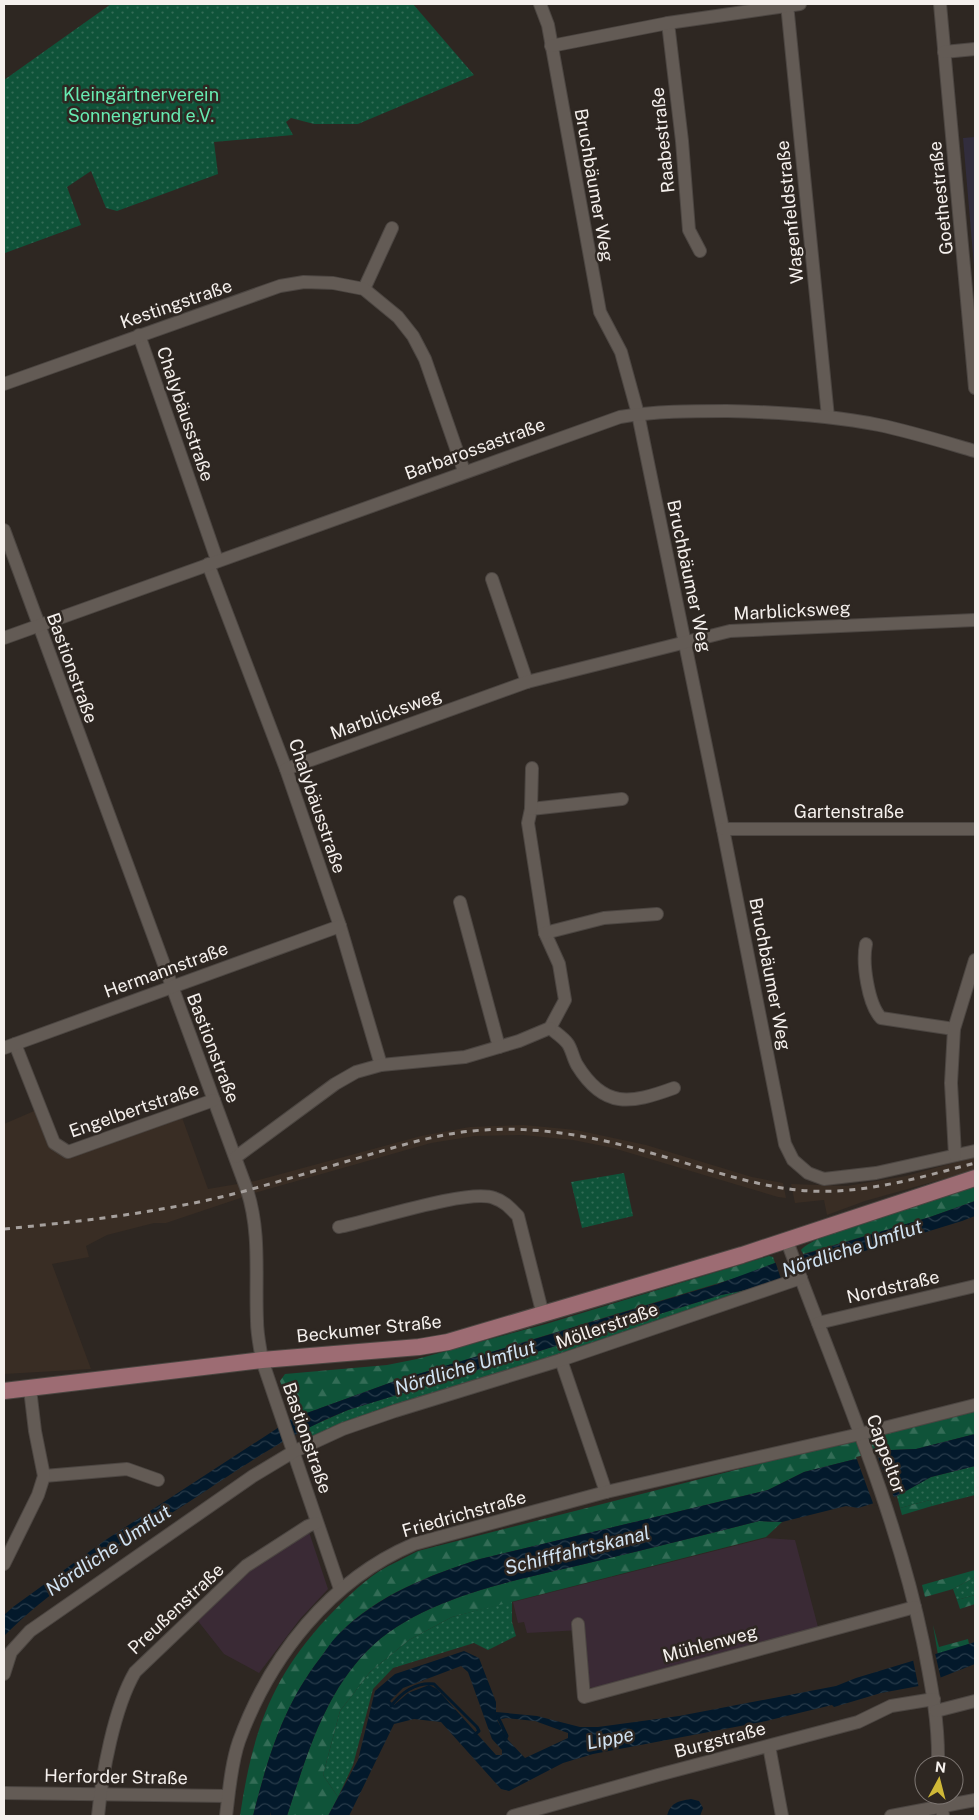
<svg xmlns="http://www.w3.org/2000/svg" width="979" height="1820" font-family="'Public Sans',sans-serif">
<defs>
<pattern id="green-dots" width="8" height="8" patternUnits="userSpaceOnUse" patternTransform="scale(1.25)"><rect width="8" height="8" fill="#0f5339"/><path d="M2 2h.1M6 6h.1" fill="none" stroke="#336c56" stroke-width="1.8" stroke-linecap="round"/></pattern>
<pattern id="forest-firs" width="22" height="20" patternUnits="userSpaceOnUse" patternTransform="scale(1.25)"><rect width="22" height="20" fill="#0f5339"/><path d="M5 1l3.5 6h-7zM16 11l3.5 6h-7z" fill="#336c56"/></pattern>
<pattern id="water-waves" width="16" height="10" patternUnits="userSpaceOnUse" patternTransform="scale(1.25)"><rect width="16" height="10" fill="#03192b"/><path d="M0 5q4-4 8 0t8 0" fill="none" stroke="#283b4a"/></pattern>
</defs>
<rect width="100%" height="100%" fill="#2e2722"/>
<g fill="#392d24">
<path d="M 41,1108 L 54,1143 L 68,1152 L 180,1112 L 208,1189 L 255,1181 L 421,1136 L 470,1127 L 524,1125 L 576,1130 L 646,1145 L 752,1177 L 783,1183 L 786,1198 L 778,1197 L 613,1148 L 573,1140 L 523,1135 L 475,1136 L 431,1143 L 258,1192 L 166,1223 L 154,1223 L 107,1235 L 86,1246 L 89,1257 L 52,1264 L 91,1369 L 4,1374 L 4,1124 Z"/>
<path d="M 975,1157 L 975,1170 L 865,1201 L 827,1215 L 824,1200 L 795,1203 L 791,1184 L 847,1186 L 906,1176 Z"/>
</g>
<g fill="#3a2a35">
<path d="M 309,1532 L 328,1589 L 300,1619 L 259,1673 L 224,1654 L 198,1621 L 252,1569 Z"/>
<path d="M 766,1538 L 795,1540 L 818,1627 L 594,1688 L 589,1687 L 581,1630 L 527,1633 L 524,1622 L 518,1623 L 513,1602 Z"/>
</g>
<path fill="#322d3d" d="M 975,137 L 975,278 L 963,138 Z"/>
<g fill="url(#green-dots)">
<path d="M 111,4 L 413,4 L 474,75 L 358,124 L 314,124 L 291,118 L 286,122 L 293,135 L 214,142 L 218,174 L 117,211 L 106,208 L 91,171 L 67,187 L 81,225 L 5,253 L 4,80 Z"/>
<path d="M 624,1173 L 633,1216 L 582,1228 L 571,1182 Z"/>
<path d="M 755,1288 L 559,1356 L 392,1405 L 343,1423 L 307,1439 L 299,1437 L 298,1432 L 348,1410 L 721,1295 Z"/>
<path d="M 975,1466 L 975,1495 L 932,1506 L 930,1500 L 900,1508 L 897,1496 L 931,1477 Z"/>
<path d="M 975,1577 L 975,1595 L 957,1600 L 953,1589 Z"/>
<path d="M 512,1601 L 512,1622 L 516,1636 L 488,1650 L 474,1643 L 393,1668 L 373,1689 L 353,1765 L 338,1797 L 323,1775 L 340,1711 L 370,1672 L 409,1640 L 452,1617 Z"/>
</g>
<g fill="url(#forest-firs)">
<path d="M 975,1186 L 975,1201 L 930,1217 L 803,1254 L 801,1250 C 817,1231 945,1196 975,1186 Z"/>
<path d="M 769,1256 L 773,1257 L 775,1263 L 742,1276 L 395,1381 L 293,1418 L 280,1381 L 285,1374 L 387,1365 L 417,1359 L 546,1324 Z"/>
<path d="M 975,1409 L 975,1434 L 916,1449 L 891,1450 L 804,1472 L 768,1490 L 480,1559 C 430,1575 377,1595 340,1633 C 333,1640 327,1649 321,1657 C 283,1706 268,1757 253,1816 L 240,1816 C 252,1735 270,1679 327,1618 C 342,1602 359,1585 378,1572 C 391,1564 405,1558 418,1551 Z"/>
<path d="M 930,1500 L 932,1506 L 902,1515 L 900,1508 Z"/>
<path d="M 759,1521 L 782,1522 L 766,1537 L 452,1617 L 409,1640 L 370,1672 L 340,1711 L 323,1775 L 338,1797 L 328,1816 L 287,1816 C 306,1758 323,1696 367,1651 C 422,1595 524,1579 597,1561 C 651,1548 705,1535 759,1521 Z"/>
<path d="M 975,1570 L 975,1577 L 953,1589 L 925,1597 L 922,1585 Z"/>
<path d="M 975,1595 L 975,1604 L 960,1609 L 957,1600 Z"/>
<path d="M 933,1625 L 939,1647 L 968,1639 L 969,1644 L 938,1655 Z"/>
</g>
<g fill="url(#water-waves)" fill-rule="evenodd">
<path d="M 975,1201 L 975,1216 L 962,1221 L 816,1266 L 755,1288 L 721,1295 L 348,1410 C 287,1434 236,1471 181,1507 C 120,1546 55,1585 4,1636 L 4,1615 L 13,1607 L 104,1541 L 293,1418 L 395,1381 L 718,1284 L 775,1263 L 930,1217 Z"/>
<path d="M 975,1434 L 975,1466 L 931,1477 L 897,1496 L 858,1508 L 846,1506 L 782,1522 L 759,1521 C 705,1535 651,1548 597,1561 C 524,1579 422,1595 367,1651 C 323,1696 306,1758 287,1816 L 271,1816 L 271,1812 L 270,1816 L 253,1816 C 268,1757 283,1706 321,1657 C 327,1649 333,1639 340,1633 C 378,1595 430,1575 480,1559 L 768,1490 L 804,1472 L 891,1450 L 916,1449 Z"/>
<path d="M 975,1642 L 975,1664 L 919,1686 L 881,1693 L 834,1707 L 832,1705 L 766,1721 L 593,1754 L 563,1763 L 509,1791 L 501,1789 L 441,1722 L 414,1719 L 394,1724 L 349,1816 L 328,1816 L 358,1760 L 375,1691 L 395,1674 L 464,1651 L 479,1658 L 496,1702 L 496,1712 L 537,1716 L 580,1727 L 598,1727 L 679,1716 L 836,1686 L 856,1678 ZM 461,1666 L 468,1672 L 492,1739 L 502,1750 L 502,1755 L 496,1755 L 437,1689 L 429,1685 L 408,1693 L 394,1705 L 390,1701 L 403,1688 ZM 506,1718 L 535,1721 L 568,1733 L 568,1738 L 525,1758 L 508,1740 L 497,1720 Z"/>
<path d="M 691,1799 L 699,1801 L 703,1808 L 700,1816 L 667,1816 C 670,1803 678,1801 691,1799 Z"/>
</g>
<g fill="#2e2722">
<path d="M 802,1252 L 808,1270 L 781,1279 L 775,1261 Z"/>
<path d="M 876,1452 L 895,1500 L 874,1506 L 856,1457 Z"/>
<path d="M 935,1653 L 941,1679 L 919,1689 L 913,1660 Z"/>
</g>
<g fill="none" stroke-linecap="round" stroke-linejoin="round">
<g stroke="#03192b" stroke-width="3">
<path d="M 391,1706 C 402,1692 416,1682 434,1684 L 477,1727 L 479,1731 L 473,1736"/>
<path d="M 498,1717 L 507,1736 L 505,1740"/>
</g>
<defs>
<g id="minor">
<path d="M 540,4 L 548,25 L 600,312 L 621,352 L 638,414 L 723,829 L 785,1144 L 793,1160 L 808,1173 L 824,1179 L 876,1173 L 975,1151"/>
<path d="M 787,4 L 828,417"/>
<path d="M 940,4 L 975,388"/>
<path d="M 668,23 L 682,141 L 689,230 L 700,251"/>
<path d="M 551,46 L 668,23 L 800,4"/>
<path d="M 944,52 L 975,49"/>
<path d="M 364,289 L 392,228"/>
<path d="M 139,335 L 217,560"/>
<path d="M 4,384 L 280,286 L 304,282 L 333,283 L 364,289 L 398,317 L 413,336 L 425,359 L 464,471"/>
<path d="M 4,530 L 247,1190 C 261,1233 255,1277 257,1321 C 257,1334 260,1347 262,1360 L 340,1589"/>
<path d="M 208,564 L 286,769 L 340,926 L 381,1065"/>
<path d="M 492,579 L 527,682"/>
<path d="M 4,638 L 620,417 C 656,411 691,411 727,411 C 778,412 829,415 879,425 C 912,432 944,442 975,451"/>
<path d="M 286,769 L 527,682 L 730,631 L 975,620"/>
<path d="M 622,799 L 531,809 L 528,823 L 545,933 L 559,964 L 565,1000 L 550,1028 C 556,1033 564,1038 568,1044 C 572,1050 573,1058 577,1065 C 604,1109 630,1104 674,1088"/>
<path d="M 531,809 L 532,768"/>
<path d="M 723,829 L 975,829"/>
<path d="M 460,902 L 499,1047"/>
<path d="M 545,933 L 604,918 L 657,914"/>
<path d="M 866,944 C 862,963 868,1004 881,1018 L 954,1029"/>
<path d="M 15,1044 L 54,1143 L 68,1152 L 214,1100"/>
<path d="M 4,1048 L 340,926"/>
<path d="M 955,1155 L 951,1083 L 954,1029 L 975,960"/>
<path d="M 236,1157 L 335,1084 L 356,1072 L 381,1065 L 465,1057 L 519,1041 L 550,1028"/>
<path d="M 339,1227 C 370,1221 469,1188 494,1198 C 504,1201 510,1208 518,1216 L 543,1315"/>
<path d="M 787,1241 C 835,1373 894,1503 923,1642 C 931,1683 939,1722 938,1765"/>
<path d="M 818,1323 L 975,1286"/>
<path d="M 561,1360 L 606,1492"/>
<path d="M 44,1476 L 127,1469 L 158,1480"/>
<path d="M 4,1564 L 38,1495 L 44,1476 L 35,1431 L 30,1389"/>
<path d="M 578,1624 L 584,1697 L 915,1607"/>
<path d="M 4,1674 L 11,1652 L 30,1631 L 253,1476 L 293,1452 L 343,1429 L 395,1411 L 561,1360 L 801,1278"/>
<path d="M 936,1711 L 975,1701"/>
<path d="M 769,1746 L 782,1816"/>
<path d="M 4,1793 L 228,1796"/>
<path d="M 940,1795 L 943,1816"/>
<path d="M 98,1816 C 102,1774 114,1708 135,1672 L 246,1566 L 308,1526 L 316,1523"/>
<path d="M 226,1816 C 229,1792 231,1764 239,1741 C 270,1656 330,1580 414,1544 L 606,1492 L 860,1434 L 975,1405"/>
<path d="M 513,1816 L 658,1775 L 858,1722 L 891,1706 L 934,1699"/>
<path d="M 891,1816 L 975,1800"/>
</g>
<path id="major" d="M 4,1391 L 262,1360 L 419,1347 L 448,1342 L 742,1255 L 975,1178"/>
</defs>
<use href="#minor" stroke="#4c4642" stroke-width="14"/>
<use href="#major" stroke="#4c4642" stroke-width="18"/>
<use href="#minor" stroke="#635b55" stroke-width="12"/>
<use href="#major" stroke="#9d6c73" stroke-width="16"/>
<path stroke="#a6a09d" stroke-width="3" stroke-dasharray="6 6" stroke-linecap="butt" d="M 4,1229 C 85,1221 166,1212 245,1191 C 288,1179 331,1166 375,1153 C 406,1144 439,1134 472,1131 C 530,1125 588,1135 644,1151 C 692,1164 740,1182 789,1189 C 853,1198 914,1179 975,1163"/>
</g>
<g text-anchor="middle" stroke-width="5" stroke-linejoin="round" paint-order="stroke">
<g font-size="18" fill="#67ebb1" stroke="#2e2722">
<text x="141" y="101">Kleingärtnerverein<tspan x="141" dy="21">Sonnengrund e.V.</tspan></text>
</g>
<g font-size="18" fill="#f5f0ed" stroke="#2e2722">
<text transform="translate(663 140) rotate(-96)" y="6">Raabestraße</text>
<text transform="translate(594 185) rotate(80)" y="6">Bruchbäumer Weg</text>
<text transform="translate(941 198) rotate(-96)" y="6">Goethestraße</text>
<text transform="translate(790 212) rotate(-96)" y="6">Wagenfeldstraße</text>
<text transform="translate(176 304) rotate(-19)" y="6">Kestingstraße</text>
<text transform="translate(185 414) rotate(71)" y="6">Chalybäusstraße</text>
<text transform="translate(475 449) rotate(-20)" y="6">Barbarossastraße</text>
<text transform="translate(689 576) rotate(78)" y="6">Bruchbäumer Weg</text>
<text transform="translate(792 611) rotate(-3)" y="6">Marblicksweg</text>
<text transform="translate(72 668) rotate(70)" y="6">Bastionstraße</text>
<text transform="translate(386 714) rotate(-20)" y="6">Marblicksweg</text>
<text transform="translate(317 806) rotate(71)" y="6">Chalybäusstraße</text>
<text x="849" y="818">Gartenstraße</text>
<text transform="translate(166 970) rotate(-20)" y="6">Hermannstraße</text>
<text transform="translate(770 974) rotate(79)" y="6">Bruchbäumer Weg</text>
<text transform="translate(213 1048) rotate(69)" y="6">Bastionstraße</text>
<text transform="translate(134 1110) rotate(-19)" y="6">Engelbertstraße</text>
<text transform="translate(893 1287) rotate(-13)" y="6">Nordstraße</text>
<text transform="translate(607 1326) rotate(-19)" y="6">Möllerstraße</text>
<text transform="translate(369 1329) rotate(-6)" y="6">Beckumer Straße</text>
<text transform="translate(307 1438) rotate(71)" y="6">Bastionstraße</text>
<text transform="translate(886 1454) rotate(70)" y="6">Cappeltor</text>
<text transform="translate(464 1514) rotate(-16)" y="6">Friedrichstraße</text>
<text transform="translate(176 1609) rotate(-43)" y="6">Preußenstraße</text>
<text transform="translate(710 1644) rotate(-15)" y="6">Mühlenweg</text>
<text transform="translate(720 1740) rotate(-15)" y="6">Burgstraße</text>
<text transform="translate(116 1777) rotate(1)" y="6">Herforder Straße</text>
</g>
<g font-size="19" font-style="italic" fill="#d1e3f3" stroke="#2e2722">
<text transform="translate(852 1248) rotate(-18)" y="7">Nördliche Umflut</text>
<text transform="translate(465 1367) rotate(-17)" y="7">Nördliche Umflut</text>
<text transform="translate(108 1550) rotate(-34)" y="7">Nördliche Umflut</text>
<text transform="translate(577 1550) rotate(-14)" y="7">Schifffahrtskanal</text>
<text transform="translate(610 1738) rotate(-11)" y="7">Lippe</text>
</g>
</g>
<rect width="979" height="1820" fill="none" stroke="#f5f0ed" stroke-width="10"/>
<g transform="translate(939 1780) rotate(7)"><circle r="24" fill="#2e2722" stroke="#7e7773"/>
<path d="M0-4L9 19L0 12L-9 19Z" fill="#cfb837"/>
<text y="-8" font-size="14" font-weight="bold" text-anchor="middle" fill="#f5f0ed">N</text>
</g>
</svg>
